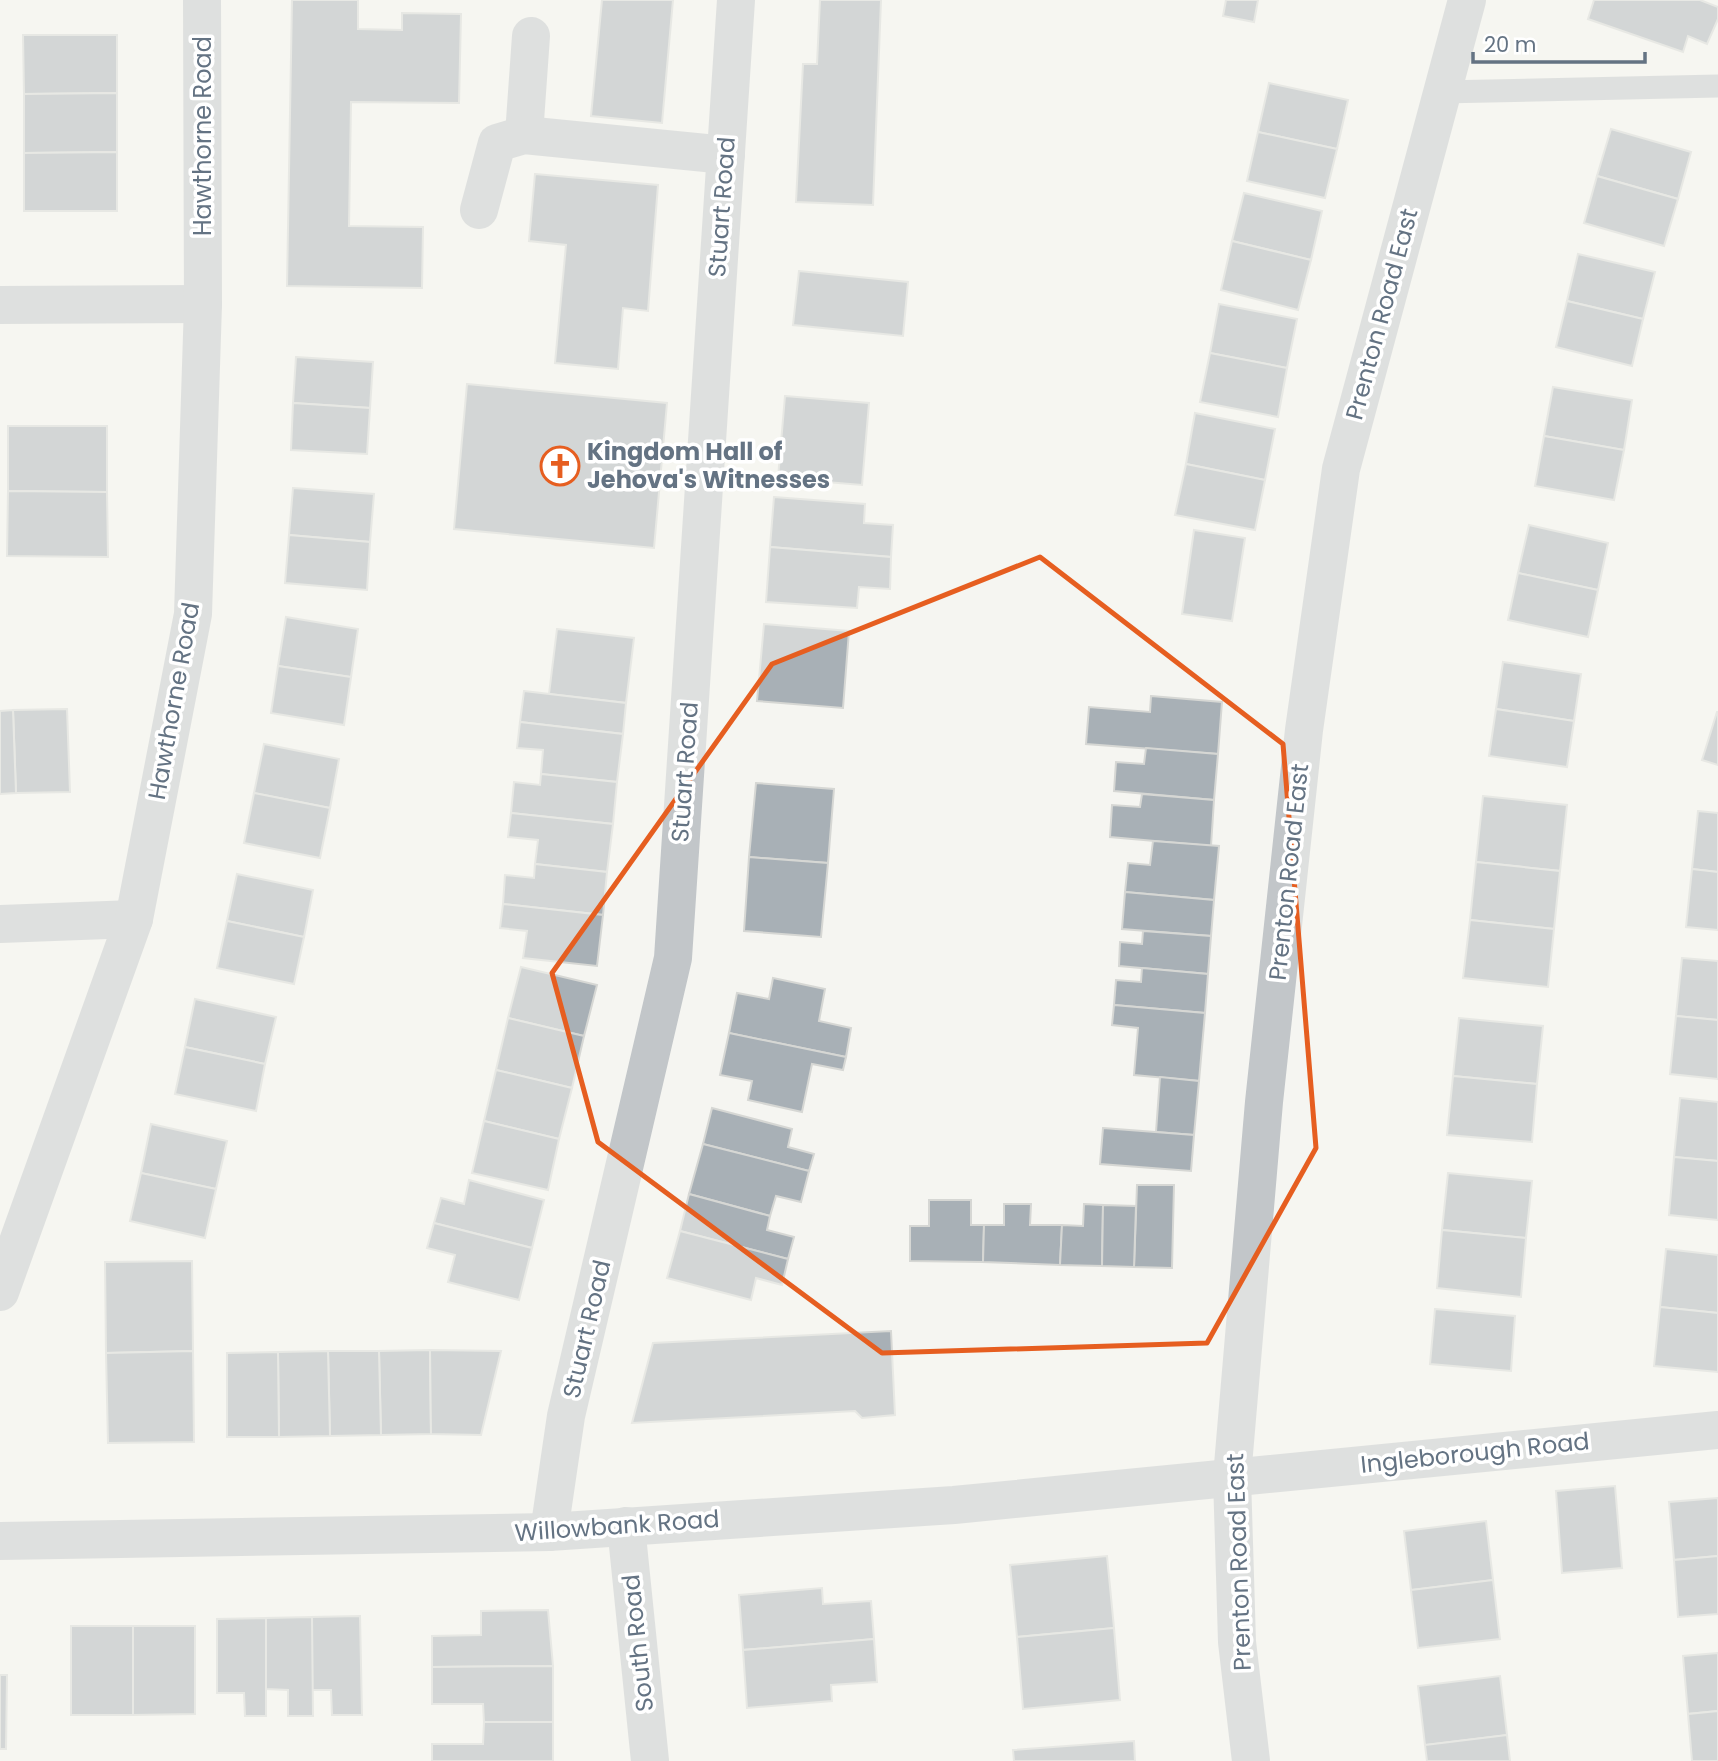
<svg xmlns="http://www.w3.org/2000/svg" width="1718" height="1761" font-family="Poppins,sans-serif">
<rect width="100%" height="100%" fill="#f5f5f1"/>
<g fill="#a8b0b6" stroke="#d6d7d4" stroke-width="2">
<path d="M 292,0 L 358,0 L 358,29 L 402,30 L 402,13 L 461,14 L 459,103 L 351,102 L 349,226 L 423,227 L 422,288 L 287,286 Z"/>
<path d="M 602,0 L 673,0 L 662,123 L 591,116 Z"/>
<path d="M 820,0 L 881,0 L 873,205 L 796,202 L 803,64 L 817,64 Z"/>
<path d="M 1226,0 L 1258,0 L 1254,22 L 1223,16 Z"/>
<path d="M 1594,0 L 1700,0 L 1718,7 L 1718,19 L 1707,44 L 1688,36 L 1683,52 L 1588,19 Z"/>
<path d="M 23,35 L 117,35 L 117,93 L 24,94 Z"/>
<path d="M 1269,83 L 1348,100 L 1337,149 L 1258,132 Z"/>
<path d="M 117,93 L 117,152 L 24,153 L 24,94 Z"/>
<path d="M 1611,129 L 1691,152 L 1678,199 L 1597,176 Z"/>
<path d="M 1258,132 L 1337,149 L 1325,198 L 1247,181 Z"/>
<path d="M 117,152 L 117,211 L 24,211 L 24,153 Z"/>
<path d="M 535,174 L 658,185 L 648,311 L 623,308 L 618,369 L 555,363 L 566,245 L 529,241 Z"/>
<path d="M 1597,176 L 1678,199 L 1664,246 L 1584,223 Z"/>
<path d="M 1244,193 L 1322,211 L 1311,260 L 1232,241 Z"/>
<path d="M 1232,241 L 1311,260 L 1298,310 L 1221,290 Z"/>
<path d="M 1578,254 L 1655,272 L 1643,319 L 1567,301 Z"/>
<path d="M 799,271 L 908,282 L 903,336 L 793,325 Z"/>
<path d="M 1567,301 L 1643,319 L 1632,366 L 1556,347 Z"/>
<path d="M 1219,304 L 1297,319 L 1287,368 L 1210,353 Z"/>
<path d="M 1210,353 L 1287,368 L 1278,417 L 1200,402 Z"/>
<path d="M 296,357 L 373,362 L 370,408 L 293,403 Z"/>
<path d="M 467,384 L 667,403 L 654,548 L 454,529 Z"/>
<path d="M 1553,387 L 1632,400 L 1624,450 L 1544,436 Z"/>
<path d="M 785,396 L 869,403 L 862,485 L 778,478 Z"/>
<path d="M 293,403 L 370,408 L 367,454 L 291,450 Z"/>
<path d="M 1195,413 L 1275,429 L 1265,480 L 1186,464 Z"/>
<path d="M 8,426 L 107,426 L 107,492 L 8,491 Z"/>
<path d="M 1544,436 L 1624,450 L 1614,500 L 1535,486 Z"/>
<path d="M 1186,464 L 1265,480 L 1255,530 L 1175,515 Z"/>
<path d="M 293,488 L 374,494 L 370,542 L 289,535 Z"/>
<path d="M 8,491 L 107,492 L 108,557 L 7,556 Z"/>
<path d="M 774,497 L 865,504 L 864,523 L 893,525 L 891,557 L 770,547 Z"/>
<path d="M 1529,525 L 1608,543 L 1598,590 L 1518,573 Z"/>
<path d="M 1194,530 L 1245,538 L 1232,621 L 1182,614 Z"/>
<path d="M 289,535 L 370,542 L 367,590 L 285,583 Z"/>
<path d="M 770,547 L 891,557 L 890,589 L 859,587 L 857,608 L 766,602 Z"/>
<path d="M 1518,573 L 1598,590 L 1588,637 L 1508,620 Z"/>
<path d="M 286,617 L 358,629 L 351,677 L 278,666 Z"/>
<path d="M 764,624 L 849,631 L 843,708 L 757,701 Z"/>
<path d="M 557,629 L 634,638 L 626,703 L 549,694 Z"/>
<path d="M 1503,662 L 1581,674 L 1574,721 L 1496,709 Z"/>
<path d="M 278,666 L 351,677 L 344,725 L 271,713 Z"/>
<path d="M 524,691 L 626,703 L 623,734 L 520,722 Z"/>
<path d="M 1151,696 L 1222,702 L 1218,754 L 1086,744 L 1089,707 L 1150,712 Z"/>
<path d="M 67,709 L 70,792 L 16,793 L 13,710 Z"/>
<path d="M 1496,709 L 1574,721 L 1567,767 L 1489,756 Z"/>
<path d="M 13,710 L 16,793 L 0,794 L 0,711 Z"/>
<path d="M 1717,712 L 1718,712 L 1718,765 L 1702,760 Z"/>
<path d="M 520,722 L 623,734 L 617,782 L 541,774 L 543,750 L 517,748 Z"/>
<path d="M 264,744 L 339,759 L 330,808 L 254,793 Z"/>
<path d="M 1146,748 L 1218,754 L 1214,800 L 1114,791 L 1116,762 L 1144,764 Z"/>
<path d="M 541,774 L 617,782 L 613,824 L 511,813 L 514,782 L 540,785 Z"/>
<path d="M 756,783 L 834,789 L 828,863 L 749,857 Z"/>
<path d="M 254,793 L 330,808 L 320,858 L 244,843 Z"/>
<path d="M 1142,794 L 1214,800 L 1211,846 L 1110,837 L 1112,805 L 1140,807 Z"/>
<path d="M 1483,796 L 1567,805 L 1560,871 L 1476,862 Z"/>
<path d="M 1698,811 L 1718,813 L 1718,872 L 1692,869 Z"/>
<path d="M 511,813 L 613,824 L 607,872 L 535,864 L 538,840 L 508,837 Z"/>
<path d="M 1153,841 L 1219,846 L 1214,900 L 1125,892 L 1128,863 L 1150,865 Z"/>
<path d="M 749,857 L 828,863 L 821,937 L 744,931 Z"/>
<path d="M 1476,862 L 1560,871 L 1554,929 L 1470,920 Z"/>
<path d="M 535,864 L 607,872 L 603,915 L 503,904 L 505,875 L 534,878 Z"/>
<path d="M 1692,869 L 1718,872 L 1718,930 L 1686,927 Z"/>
<path d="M 237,874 L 313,890 L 304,937 L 227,921 Z"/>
<path d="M 1125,892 L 1214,900 L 1211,936 L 1122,929 Z"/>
<path d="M 503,904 L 603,915 L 597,966 L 523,958 L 527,931 L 500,928 Z"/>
<path d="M 1470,920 L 1554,929 L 1548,987 L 1463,978 Z"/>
<path d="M 227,921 L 304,937 L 294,984 L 217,968 Z"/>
<path d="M 1143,931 L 1211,936 L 1208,974 L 1119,966 L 1120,942 L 1142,944 Z"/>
<path d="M 1682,958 L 1718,961 L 1718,1020 L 1676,1016 Z"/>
<path d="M 521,967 L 597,985 L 584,1036 L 508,1018 Z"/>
<path d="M 1142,968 L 1208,974 L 1205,1013 L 1114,1005 L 1116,980 L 1141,982 Z"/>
<path d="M 773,978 L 825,989 L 819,1021 L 851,1028 L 846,1057 L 729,1033 L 737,993 L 769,999 Z"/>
<path d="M 195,999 L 276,1017 L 265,1064 L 185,1047 Z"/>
<path d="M 1114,1005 L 1205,1013 L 1199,1081 L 1134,1075 L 1138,1028 L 1112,1025 Z"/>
<path d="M 1676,1016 L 1718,1020 L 1718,1079 L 1670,1074 Z"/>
<path d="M 508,1018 L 584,1036 L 572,1088 L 496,1070 Z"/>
<path d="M 1459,1018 L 1543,1026 L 1537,1084 L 1453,1076 Z"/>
<path d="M 729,1033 L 846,1057 L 843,1070 L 812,1064 L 802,1112 L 748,1100 L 752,1081 L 720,1075 Z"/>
<path d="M 185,1047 L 265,1064 L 256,1111 L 175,1094 Z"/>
<path d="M 496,1070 L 572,1088 L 559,1139 L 484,1121 Z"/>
<path d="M 1453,1076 L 1537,1084 L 1532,1142 L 1447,1135 Z"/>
<path d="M 1160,1077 L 1199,1081 L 1194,1135 L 1156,1132 Z"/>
<path d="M 1680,1098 L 1718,1102 L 1718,1161 L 1674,1157 Z"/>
<path d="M 712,1108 L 792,1129 L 788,1147 L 814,1154 L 809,1171 L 703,1144 Z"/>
<path d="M 484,1121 L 559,1139 L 548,1190 L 472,1173 Z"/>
<path d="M 151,1124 L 227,1141 L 216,1189 L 141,1173 Z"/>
<path d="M 1103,1128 L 1194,1135 L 1191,1171 L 1100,1164 Z"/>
<path d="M 703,1144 L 809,1171 L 801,1202 L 776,1196 L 770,1216 L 689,1194 Z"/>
<path d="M 1674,1157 L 1718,1161 L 1718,1220 L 1669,1215 Z"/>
<path d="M 141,1173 L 216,1189 L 205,1238 L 130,1221 Z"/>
<path d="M 1448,1173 L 1532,1181 L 1526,1238 L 1442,1230 Z"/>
<path d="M 469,1180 L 544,1200 L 532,1248 L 434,1223 L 441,1198 L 464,1204 Z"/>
<path d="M 1137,1185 L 1174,1185 L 1172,1268 L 1134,1267 Z"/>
<path d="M 689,1194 L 770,1216 L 767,1230 L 794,1237 L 788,1259 L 680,1231 Z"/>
<path d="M 929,1200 L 971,1200 L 971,1225 L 984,1225 L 983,1262 L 910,1261 L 910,1226 L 929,1226 Z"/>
<path d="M 1004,1204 L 1031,1204 L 1030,1225 L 1062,1225 L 1060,1265 L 983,1262 L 984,1225 L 1004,1225 Z"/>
<path d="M 1084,1204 L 1103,1205 L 1102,1266 L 1060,1265 L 1062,1225 L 1083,1226 Z"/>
<path d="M 1103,1205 L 1136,1206 L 1134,1267 L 1102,1266 Z"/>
<path d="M 434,1223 L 532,1248 L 519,1300 L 448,1282 L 455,1255 L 427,1248 Z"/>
<path d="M 1442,1230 L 1526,1238 L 1521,1297 L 1437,1288 Z"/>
<path d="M 680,1231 L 788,1259 L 782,1285 L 756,1278 L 751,1300 L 667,1278 Z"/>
<path d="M 1666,1249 L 1718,1255 L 1718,1313 L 1660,1307 Z"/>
<path d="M 192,1261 L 193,1351 L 106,1353 L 105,1262 Z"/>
<path d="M 1660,1307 L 1718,1313 L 1718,1372 L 1654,1366 Z"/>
<path d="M 1435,1309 L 1515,1316 L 1511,1371 L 1430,1364 Z"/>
<path d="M 891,1331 L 895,1415 L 862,1418 L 855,1411 L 632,1423 L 653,1343 Z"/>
<path d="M 430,1350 L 431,1434 L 381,1435 L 379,1351 Z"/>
<path d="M 430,1350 L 501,1351 L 481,1435 L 431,1434 Z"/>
<path d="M 193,1351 L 194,1442 L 108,1443 L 106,1353 Z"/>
<path d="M 328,1351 L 379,1351 L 381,1435 L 330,1436 Z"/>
<path d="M 328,1351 L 330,1436 L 279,1437 L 278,1352 Z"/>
<path d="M 278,1352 L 279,1437 L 227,1437 L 227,1353 Z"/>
<path d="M 1615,1486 L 1622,1568 L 1562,1573 L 1556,1491 Z"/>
<path d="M 1718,1498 L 1718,1556 L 1674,1560 L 1669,1502 Z"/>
<path d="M 1486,1521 L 1493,1580 L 1411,1590 L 1404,1531 Z"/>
<path d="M 1107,1556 L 1114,1628 L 1017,1637 L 1010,1565 Z"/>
<path d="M 1718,1556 L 1718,1614 L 1678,1617 L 1674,1560 Z"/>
<path d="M 1493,1580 L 1500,1639 L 1418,1648 L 1411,1590 Z"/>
<path d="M 822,1588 L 823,1604 L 871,1601 L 874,1639 L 743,1650 L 739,1595 Z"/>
<path d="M 548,1610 L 553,1666 L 432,1667 L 432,1636 L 481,1635 L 481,1611 Z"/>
<path d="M 360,1616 L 362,1715 L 332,1715 L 331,1690 L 312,1690 L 312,1617 Z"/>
<path d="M 312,1617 L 313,1716 L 288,1716 L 288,1690 L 266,1689 L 266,1618 Z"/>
<path d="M 266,1618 L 266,1716 L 245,1716 L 244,1693 L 217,1693 L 217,1619 Z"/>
<rect x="71" y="1626" width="62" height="89"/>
<path d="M 133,1626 L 195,1626 L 195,1714 L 133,1715 Z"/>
<path d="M 1114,1628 L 1120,1700 L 1023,1709 L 1017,1637 Z"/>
<path d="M 874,1639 L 877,1682 L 831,1685 L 832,1701 L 747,1708 L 743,1650 Z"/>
<path d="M 1718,1653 L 1718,1711 L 1688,1714 L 1683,1656 Z"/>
<path d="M 553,1666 L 553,1722 L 484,1722 L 483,1704 L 432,1704 L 432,1667 Z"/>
<path d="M 0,1675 L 7,1675 L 6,1749 L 0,1749 Z"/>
<path d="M 1500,1676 L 1507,1735 L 1425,1745 L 1418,1686 Z"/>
<path d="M 1718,1711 L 1718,1761 L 1692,1761 L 1688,1714 Z"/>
<path d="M 484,1722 L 553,1722 L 553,1761 L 432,1761 L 432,1744 L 483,1744 Z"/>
<path d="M 1507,1735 L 1510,1761 L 1427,1761 L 1425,1745 Z"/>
<path d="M 1134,1741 L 1135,1761 L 1014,1761 L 1013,1750 Z"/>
</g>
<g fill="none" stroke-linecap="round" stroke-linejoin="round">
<path stroke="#c2c6c9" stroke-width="23" d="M 1441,92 L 1718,86"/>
<g stroke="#c2c6c9" stroke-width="38">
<path d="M 524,135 L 531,36"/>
<path d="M 479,210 L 497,143 L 524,135 L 726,155"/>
<path d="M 0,305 L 203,304"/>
<path d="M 0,924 L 134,919"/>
<path d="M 0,1292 L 134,919 L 193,614 L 203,304 L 202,0"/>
<path d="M 626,1526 L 650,1761"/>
<path d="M 549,1532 L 566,1416 L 673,958 L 736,0"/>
<path d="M 0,1541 L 549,1532 L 954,1505 L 1718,1430"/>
<path d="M 1251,1761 L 1237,1642 L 1232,1477 L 1264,1102 L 1304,730 L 1341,469 L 1467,0"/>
</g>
</g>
<path d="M0 0H1718V1761H0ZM 1040,557 L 1283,744 L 1316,1148 L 1207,1343 L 882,1353 L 598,1142 L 552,973 L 772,664 Z" fill="#f5f5f1" fill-opacity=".55" fill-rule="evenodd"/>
<path fill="none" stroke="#e65e20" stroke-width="5" stroke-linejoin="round" d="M 1040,557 L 1283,744 L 1316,1148 L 1207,1343 L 882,1353 L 598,1142 L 552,973 L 772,664 Z"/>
<defs>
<symbol id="church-ring" viewBox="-11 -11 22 22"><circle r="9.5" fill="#fff" stroke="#e65e20" stroke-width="1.5"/><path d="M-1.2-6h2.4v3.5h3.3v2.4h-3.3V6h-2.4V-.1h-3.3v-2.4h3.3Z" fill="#e65e20"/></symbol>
</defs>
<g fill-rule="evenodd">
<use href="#church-ring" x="538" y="444" width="44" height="44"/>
</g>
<g text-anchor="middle" stroke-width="7" stroke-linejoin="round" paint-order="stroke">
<g font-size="24" fill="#647383" stroke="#fff">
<text transform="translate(203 136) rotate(-90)" y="8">Hawthorne Road</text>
<text transform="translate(722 207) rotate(-86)" y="8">Stuart Road</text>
<text transform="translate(1382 314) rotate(-75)" y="8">Prenton Road East</text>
<text transform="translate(174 701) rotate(-80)" y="8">Hawthorne Road</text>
<text transform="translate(685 772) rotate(-86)" y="8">Stuart Road</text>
<text transform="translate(1289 872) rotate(-84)" y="8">Prenton Road East</text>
<text transform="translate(587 1329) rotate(-77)" y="8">Stuart Road</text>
<text transform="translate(1475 1453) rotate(-6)" y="8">Ingleborough Road</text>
<text transform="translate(617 1526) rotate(-4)" y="8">Willowbank Road</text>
<text transform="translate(1239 1562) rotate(-92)" y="8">Prenton Road East</text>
<text transform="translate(638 1643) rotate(-96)" y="8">South Road</text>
</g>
<g font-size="24" font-weight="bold" fill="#647383" stroke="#fff" text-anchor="start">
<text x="587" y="460">Kingdom Hall of<tspan x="587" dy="28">Jehova's Witnesses</tspan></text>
</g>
</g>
<path d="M1473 52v10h172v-10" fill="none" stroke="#647383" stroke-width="3.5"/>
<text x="1484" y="52" font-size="21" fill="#647383" stroke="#ffffff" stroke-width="5" paint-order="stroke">20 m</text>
</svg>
